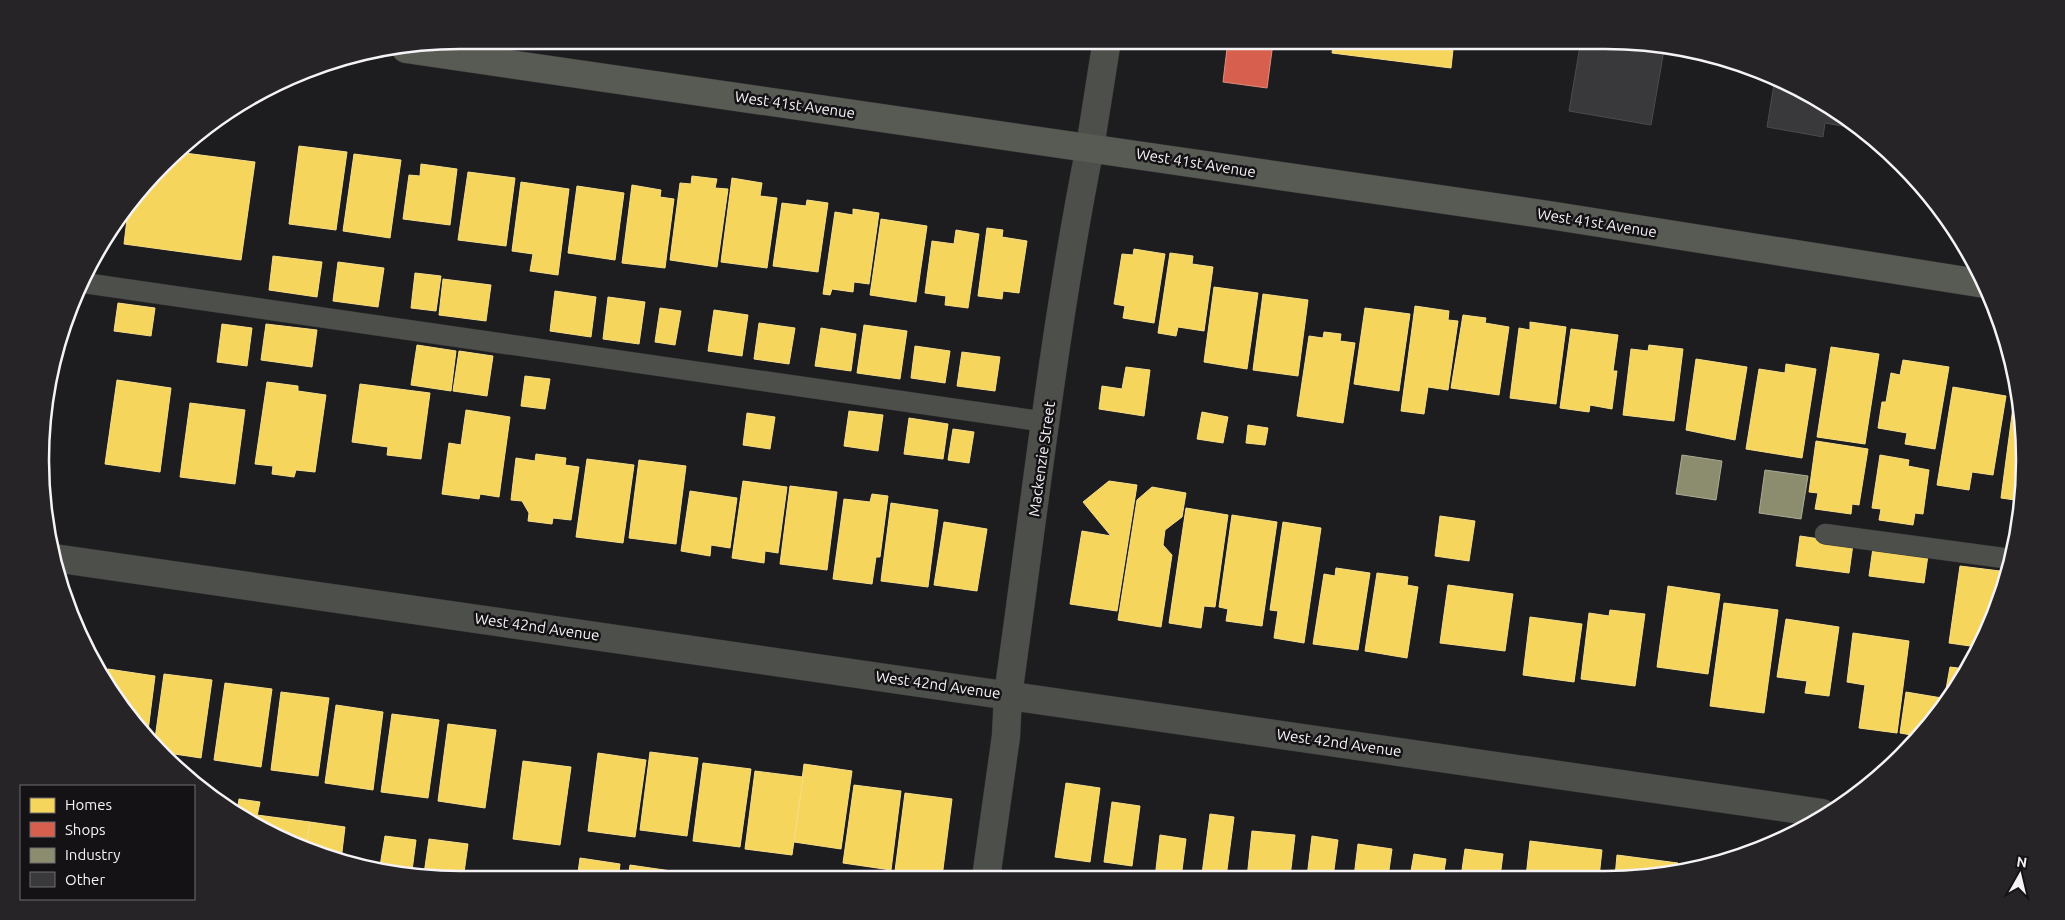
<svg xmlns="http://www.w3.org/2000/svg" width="2065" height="920" font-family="Ubuntu,sans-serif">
<rect width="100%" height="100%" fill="#1d1c1e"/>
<g fill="#f6d55c" stroke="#f6de8a">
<path d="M 986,40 L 1027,40 L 1026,46 Z"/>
<path d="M 1334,40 L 1454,40 L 1451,68 L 1332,53 Z"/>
<path d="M 299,146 L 347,152 L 336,230 L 289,224 Z"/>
<path d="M 177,152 L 255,162 L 241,260 L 124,244 L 128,211 Z"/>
<path d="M 354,154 L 401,160 L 390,238 L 343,231 Z"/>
<path d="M 421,164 L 457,169 L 450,225 L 403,219 L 409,175 L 420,176 Z"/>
<path d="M 468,172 L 515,178 L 506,246 L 458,240 Z"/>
<path d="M 692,176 L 717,179 L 715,188 L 728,189 L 717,267 L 670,260 L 680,183 L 691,184 Z"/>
<path d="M 732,178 L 762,183 L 760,196 L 777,198 L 767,268 L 721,262 Z"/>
<path d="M 521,182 L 569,189 L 558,275 L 530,271 L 533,254 L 512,251 Z"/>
<path d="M 632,185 L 661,190 L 660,197 L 674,199 L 665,268 L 622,263 Z"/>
<path d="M 577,186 L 624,193 L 615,260 L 568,253 Z"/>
<path d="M 807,200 L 828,203 L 818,272 L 773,266 L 782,203 L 806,206 Z"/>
<path d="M 853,209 L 879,213 L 869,284 L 854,282 L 853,292 L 832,289 L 830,295 L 823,294 L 835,212 L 853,215 Z"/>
<path d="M 881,219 L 927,226 L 916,302 L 870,295 Z"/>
<path d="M 987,228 L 1003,230 L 1002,237 L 1027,241 L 1019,293 L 1003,291 L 1002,299 L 978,296 Z"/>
<path d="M 956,230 L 979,234 L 968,308 L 945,305 L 946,296 L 925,293 L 932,241 L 954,244 Z"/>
<path d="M 1134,249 L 1165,254 L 1154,323 L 1123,318 L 1125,306 L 1114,304 L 1122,254 L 1133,255 Z"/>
<path d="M 1170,253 L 1193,256 L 1192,264 L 1213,267 L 1204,331 L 1178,327 L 1176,336 L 1158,333 Z"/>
<path d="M 273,256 L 322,262 L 317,297 L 269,290 Z"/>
<path d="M 338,262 L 384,268 L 378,307 L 333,301 Z"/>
<path d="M 415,273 L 441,276 L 436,311 L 411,308 Z"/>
<path d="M 443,279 L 491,285 L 486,321 L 439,315 Z"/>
<path d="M 1214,287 L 1258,293 L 1247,369 L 1204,362 Z"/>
<path d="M 555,291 L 596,297 L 591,337 L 550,331 Z"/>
<path d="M 1263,294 L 1308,300 L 1298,376 L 1253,370 Z"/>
<path d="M 608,297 L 645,302 L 639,344 L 603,339 Z"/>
<path d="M 118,303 L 155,308 L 151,336 L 114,331 Z"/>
<path d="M 1415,306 L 1449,311 L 1448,320 L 1458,321 L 1448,390 L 1428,387 L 1424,414 L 1401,411 Z"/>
<path d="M 660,308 L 681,311 L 675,345 L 655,342 Z"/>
<path d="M 1365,308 L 1410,314 L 1399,391 L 1354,384 Z"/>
<path d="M 714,310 L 748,315 L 742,356 L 708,351 Z"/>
<path d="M 1463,315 L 1486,318 L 1485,323 L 1509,327 L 1499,395 L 1451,388 Z"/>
<path d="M 1530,322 L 1566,327 L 1556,404 L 1510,398 L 1519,328 L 1530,330 Z"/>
<path d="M 759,323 L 795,328 L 789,364 L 754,359 Z"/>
<path d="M 222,324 L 252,328 L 247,366 L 217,362 Z"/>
<path d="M 266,324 L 317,330 L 312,367 L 261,360 Z"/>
<path d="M 864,325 L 907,331 L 900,379 L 857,373 Z"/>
<path d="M 821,328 L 856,334 L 851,371 L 815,366 Z"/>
<path d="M 1571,329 L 1618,335 L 1613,371 L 1617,371 L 1612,409 L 1590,405 L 1589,412 L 1560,408 Z"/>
<path d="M 1324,332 L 1341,334 L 1340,341 L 1355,343 L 1343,423 L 1297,416 L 1309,336 L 1323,338 Z"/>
<path d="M 417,345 L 456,351 L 451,391 L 411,385 Z"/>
<path d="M 1649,345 L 1683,349 L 1674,421 L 1623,415 L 1631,349 L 1648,351 Z"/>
<path d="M 915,346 L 950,351 L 945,383 L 911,378 Z"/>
<path d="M 1831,347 L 1879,354 L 1865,444 L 1817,437 Z"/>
<path d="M 459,351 L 493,356 L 487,396 L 453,391 Z"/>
<path d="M 962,352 L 1000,357 L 995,391 L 957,386 Z"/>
<path d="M 1696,359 L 1747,367 L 1735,440 L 1686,430 Z"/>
<path d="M 1903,360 L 1949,367 L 1935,449 L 1905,444 L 1907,433 L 1878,428 L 1882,402 L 1886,402 L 1891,373 L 1900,375 Z"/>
<path d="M 1786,364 L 1816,369 L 1802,458 L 1746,449 L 1759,369 L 1785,373 Z"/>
<path d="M 1126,367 L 1150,370 L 1144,416 L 1099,409 L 1102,386 L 1122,389 Z"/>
<path d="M 525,376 L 550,379 L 545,409 L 521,406 Z"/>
<path d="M 117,380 L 171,388 L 160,472 L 105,464 Z"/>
<path d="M 267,382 L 298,386 L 298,391 L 326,395 L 315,472 L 296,470 L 294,477 L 272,474 L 273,466 L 255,464 Z"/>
<path d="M 360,384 L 430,393 L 421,459 L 387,455 L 388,447 L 352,442 Z"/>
<path d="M 1953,387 L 2006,396 L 1993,475 L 1972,472 L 1969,490 L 1937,485 Z"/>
<path d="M 2015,392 L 2017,392 L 2024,433 L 2022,501 L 2001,498 Z"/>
<path d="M 190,403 L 245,410 L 235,484 L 180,477 Z"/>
<path d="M 466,410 L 510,417 L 499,497 L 480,494 L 479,499 L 442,494 L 449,443 L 461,445 Z"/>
<path d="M 849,411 L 883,415 L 878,451 L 844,446 Z"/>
<path d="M 1202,412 L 1228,417 L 1223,443 L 1197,439 Z"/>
<path d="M 747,413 L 775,417 L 770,449 L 743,445 Z"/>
<path d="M 909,418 L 948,424 L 943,459 L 904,454 Z"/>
<path d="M 1248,425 L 1268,428 L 1265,445 L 1246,443 Z"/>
<path d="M 953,429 L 974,432 L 969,463 L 948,460 Z"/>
<path d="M 1816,441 L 1868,449 L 1859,505 L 1852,504 L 1851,514 L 1815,509 L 1818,493 L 1809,492 Z"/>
<path d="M 536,454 L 566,458 L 565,465 L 579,467 L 571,520 L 553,518 L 552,524 L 528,521 L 529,513 L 522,501 L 511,500 L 516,458 L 535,461 Z"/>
<path d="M 1880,455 L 1909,460 L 1908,466 L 1929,470 L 1923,514 L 1915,513 L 1913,525 L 1879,520 L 1881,509 L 1872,508 Z"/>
<path d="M 587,459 L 634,465 L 623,543 L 576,537 Z"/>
<path d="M 639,460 L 686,466 L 676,544 L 629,538 Z"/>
<path d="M 743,481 L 787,487 L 778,553 L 765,551 L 764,563 L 732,558 Z"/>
<path d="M 1109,481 L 1137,485 L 1117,611 L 1070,604 L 1082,531 L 1111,536 L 1083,502 Z"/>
<path d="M 790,486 L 837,492 L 827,570 L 780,564 Z"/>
<path d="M 1152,487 L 1186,493 L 1182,517 L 1165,530 L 1163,545 L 1172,555 L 1161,627 L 1118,620 L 1137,500 Z"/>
<path d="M 690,491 L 737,498 L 730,548 L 711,545 L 710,556 L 681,551 Z"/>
<path d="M 872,494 L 888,496 L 880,557 L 876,557 L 872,584 L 833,579 L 844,499 L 870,502 Z"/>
<path d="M 891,503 L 938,510 L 928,587 L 881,581 Z"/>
<path d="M 1186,508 L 1228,515 L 1215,607 L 1204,606 L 1201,628 L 1169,623 Z"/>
<path d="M 1232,515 L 1277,522 L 1262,626 L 1226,621 L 1228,609 L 1219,607 Z"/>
<path d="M 1440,516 L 1475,521 L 1469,561 L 1435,556 Z"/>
<path d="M 944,522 L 987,529 L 977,591 L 934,585 Z"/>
<path d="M 1283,522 L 1321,528 L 1304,643 L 1274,638 L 1278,611 L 1270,610 Z"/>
<path d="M 1800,536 L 1853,544 L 1849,573 L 1796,566 Z"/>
<path d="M 1873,548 L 1928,555 L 1924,583 L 1869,576 Z"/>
<path d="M 1960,566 L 2008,572 L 2003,595 L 1977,647 L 1949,643 Z"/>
<path d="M 1336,568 L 1370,573 L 1358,650 L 1313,644 L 1324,574 L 1335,576 Z"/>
<path d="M 1377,573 L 1408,577 L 1407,585 L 1418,587 L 1407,658 L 1365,651 Z"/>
<path d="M 1448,585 L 1513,594 L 1505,651 L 1440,643 Z"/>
<path d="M 1668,586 L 1720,594 L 1708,674 L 1657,667 Z"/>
<path d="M 1724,603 L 1778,610 L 1764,713 L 1710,706 Z"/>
<path d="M 1610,610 L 1645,614 L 1635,686 L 1581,679 L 1589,613 L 1609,616 Z"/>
<path d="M 1530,617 L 1582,624 L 1574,682 L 1523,675 Z"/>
<path d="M 1786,619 L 1839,627 L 1829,696 L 1805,693 L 1807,681 L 1777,677 Z"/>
<path d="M 1853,633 L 1909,641 L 1897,733 L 1859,728 L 1865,685 L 1847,682 Z"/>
<path d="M 1950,667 L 1966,669 L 1954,694 L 1943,706 Z"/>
<path d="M 108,669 L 155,676 L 147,739 L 106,684 Z"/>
<path d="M 164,674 L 212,680 L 201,758 L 161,752 L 154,746 Z"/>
<path d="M 225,683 L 272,689 L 261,767 L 214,760 Z"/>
<path d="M 281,692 L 329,698 L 318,776 L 271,770 Z"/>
<path d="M 1906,692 L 1942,698 L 1940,709 L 1917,736 L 1900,733 Z"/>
<path d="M 336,705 L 383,712 L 373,790 L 325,783 Z"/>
<path d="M 392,714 L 439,720 L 428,798 L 381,792 Z"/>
<path d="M 448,724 L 496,730 L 485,808 L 438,801 Z"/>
<path d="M 650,752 L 698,758 L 687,836 L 640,830 Z"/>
<path d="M 598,753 L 646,760 L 635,837 L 588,831 Z"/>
<path d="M 523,761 L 571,767 L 560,845 L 513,839 Z"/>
<path d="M 703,763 L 751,769 L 740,847 L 693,841 Z"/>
<path d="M 804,764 L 852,771 L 841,849 L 794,842 Z"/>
<path d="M 755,771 L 803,777 L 792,855 L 745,849 Z"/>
<path d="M 1066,783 L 1100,788 L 1090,862 L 1055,857 Z"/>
<path d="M 854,785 L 901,791 L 891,870 L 843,863 Z"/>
<path d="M 905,793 L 952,799 L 942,877 L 895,871 Z"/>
<path d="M 239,799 L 260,802 L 256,821 L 237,811 Z"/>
<path d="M 1112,802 L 1140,806 L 1132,866 L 1104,862 Z"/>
<path d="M 1210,814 L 1234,817 L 1226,877 L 1202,874 Z"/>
<path d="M 257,815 L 310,822 L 306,848 L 256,821 Z"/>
<path d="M 310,822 L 345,827 L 341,860 L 325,858 L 306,848 Z"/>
<path d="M 1252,831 L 1295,835 L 1290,877 L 1247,878 Z"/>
<path d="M 1160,835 L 1186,839 L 1181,878 L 1155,878 Z"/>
<path d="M 385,836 L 416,840 L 412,871 L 380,866 Z"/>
<path d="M 1312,836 L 1338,840 L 1333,877 L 1307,877 Z"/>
<path d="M 429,839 L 468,844 L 463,880 L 424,874 Z"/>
<path d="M 1530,841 L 1602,850 L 1599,877 L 1526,877 Z"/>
<path d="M 1358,844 L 1392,849 L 1388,877 L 1354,877 Z"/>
<path d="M 1465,849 L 1503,854 L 1500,877 L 1461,877 Z"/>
<path d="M 1414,854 L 1446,859 L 1443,877 L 1410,877 Z"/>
<path d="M 1617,855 L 1678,863 L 1677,872 L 1660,876 L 1615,877 Z"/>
<path d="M 580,858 L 620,864 L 618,880 L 577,880 Z"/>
<path d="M 630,865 L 685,873 L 685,879 L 628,879 Z"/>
</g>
<path fill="#d6604d" stroke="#df8c80" d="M 1228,40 L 1273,43 L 1267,88 L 1223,82 Z"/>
<g fill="#8c8c6e" stroke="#acab97">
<path d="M 1682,455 L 1722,461 L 1716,500 L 1676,494 Z"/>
<path d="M 1765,470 L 1808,476 L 1801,519 L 1759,513 Z"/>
</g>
<g fill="#39383a" stroke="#4c4b4c">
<path d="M 1581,40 L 1605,40 L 1664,50 L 1651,125 L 1569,111 Z"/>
<path d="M 1775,78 L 1815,96 L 1860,129 L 1825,123 L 1823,137 L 1767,127 Z"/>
</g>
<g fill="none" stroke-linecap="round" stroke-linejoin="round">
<defs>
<g id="service">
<path d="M 84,283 L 1046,422"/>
<path d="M 1825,534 L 2011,559"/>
</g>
<g id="minor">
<path d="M 54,558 L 1822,813"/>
<path d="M 986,878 L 1006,736 L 1008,695 C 1034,512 1054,328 1090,147"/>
</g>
<path id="tertiary" d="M 1090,147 L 1107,40"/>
<path id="secondary" d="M 406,49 L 1549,215 L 1985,284"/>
</defs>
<use href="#service" stroke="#373638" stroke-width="21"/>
<use href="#minor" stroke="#373638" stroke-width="29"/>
<use href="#tertiary" stroke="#373638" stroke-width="29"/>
<use href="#secondary" stroke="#373638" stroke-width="29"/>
<use href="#service" stroke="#4d504a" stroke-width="20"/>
<use href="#minor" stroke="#4d504a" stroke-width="28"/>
<use href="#tertiary" stroke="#4d504a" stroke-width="28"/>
<use href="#secondary" stroke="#585b54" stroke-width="28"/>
</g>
<g text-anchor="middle" stroke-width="5" stroke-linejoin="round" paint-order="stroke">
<g font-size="15" fill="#f5f3f6" stroke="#151216">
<text transform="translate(795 105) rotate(8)" y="5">West 41st Avenue</text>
<text transform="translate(1196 163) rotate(9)" y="5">West 41st Avenue</text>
<text transform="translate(1597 223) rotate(9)" y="5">West 41st Avenue</text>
<text transform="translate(1042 459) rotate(-82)" y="5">Mackenzie Street</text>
<text transform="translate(537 627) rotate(8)" y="5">West 42nd Avenue</text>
<text transform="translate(938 685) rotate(8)" y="5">West 42nd Avenue</text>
<text transform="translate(1339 743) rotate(8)" y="5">West 42nd Avenue</text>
</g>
</g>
<path d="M0 0H2065V920H0ZM460 49H1605A411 411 0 0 1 2016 460V460A411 411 0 0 1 1605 871H460A411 411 0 0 1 49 460V460A411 411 0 0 1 460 49Z" fill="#272428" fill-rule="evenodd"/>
<path fill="none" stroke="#f5f3f6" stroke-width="2.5" d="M460 49H1605A411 411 0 0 1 2016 460V460A411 411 0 0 1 1605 871H460A411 411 0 0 1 49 460V460A411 411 0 0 1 460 49Z"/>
<rect x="20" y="785" width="175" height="115" fill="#151216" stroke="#6f6c70"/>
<rect x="30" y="798" width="25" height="15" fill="#f6d55c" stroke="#6f6c70"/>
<text x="65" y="810" font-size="15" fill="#f5f3f6">Homes</text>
<rect x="30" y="822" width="25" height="15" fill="#d6604d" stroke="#6f6c70"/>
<text x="65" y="835" font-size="15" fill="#f5f3f6">Shops</text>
<rect x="30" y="848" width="25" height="15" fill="#8c8c6e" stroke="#6f6c70"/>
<text x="65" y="860" font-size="15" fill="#f5f3f6">Industry</text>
<rect x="30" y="872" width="25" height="15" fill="#39383a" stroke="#6f6c70"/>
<text x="65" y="885" font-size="15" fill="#f5f3f6">Other</text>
<g transform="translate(2020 875) rotate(8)" stroke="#151216" stroke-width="4" paint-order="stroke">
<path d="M0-4L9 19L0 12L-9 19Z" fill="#f5f3f6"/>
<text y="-8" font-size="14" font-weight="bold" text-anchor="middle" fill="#f5f3f6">N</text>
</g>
</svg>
